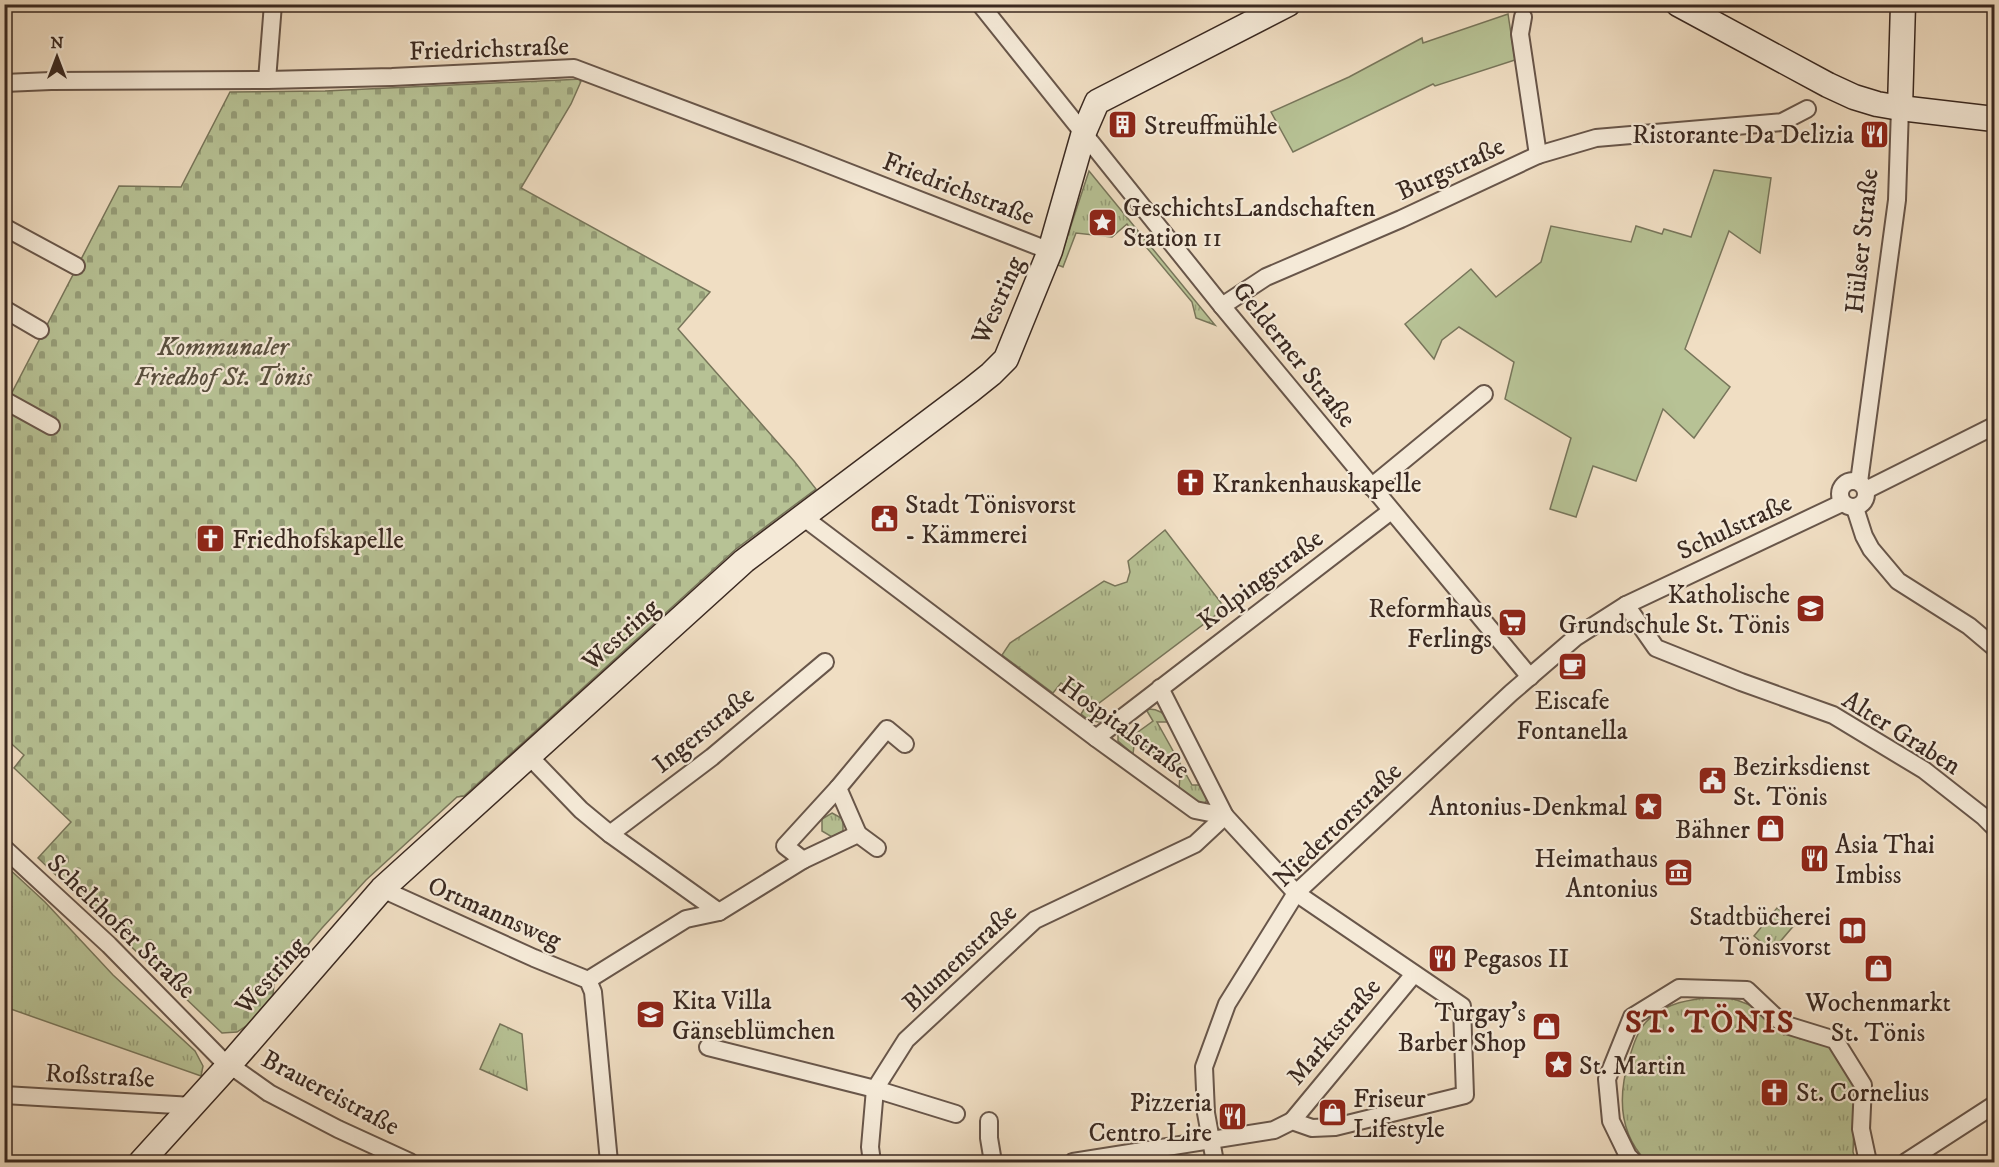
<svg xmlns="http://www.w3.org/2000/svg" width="1999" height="1167" font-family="'IM FELL DW Pica',serif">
<defs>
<pattern id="grass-tufts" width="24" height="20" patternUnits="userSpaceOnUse" patternTransform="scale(1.5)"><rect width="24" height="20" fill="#b7c295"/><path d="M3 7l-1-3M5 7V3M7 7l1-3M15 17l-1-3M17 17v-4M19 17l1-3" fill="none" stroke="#969e79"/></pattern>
<pattern id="cemetery-stones" width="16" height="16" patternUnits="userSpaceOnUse" patternTransform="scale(1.5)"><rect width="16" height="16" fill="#b7c295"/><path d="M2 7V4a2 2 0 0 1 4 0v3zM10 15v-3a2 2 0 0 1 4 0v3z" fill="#969e79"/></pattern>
</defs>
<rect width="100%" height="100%" fill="#f0dec3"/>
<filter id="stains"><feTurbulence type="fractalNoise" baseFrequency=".00333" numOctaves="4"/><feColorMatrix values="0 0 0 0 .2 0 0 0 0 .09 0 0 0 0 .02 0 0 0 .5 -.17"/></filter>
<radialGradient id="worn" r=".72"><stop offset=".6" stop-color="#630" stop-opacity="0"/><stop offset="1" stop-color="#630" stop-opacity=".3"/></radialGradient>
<g fill="url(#grass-tufts)" stroke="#78765b" stroke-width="1.5">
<path d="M 1089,171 L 1215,325 L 1196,318 L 1192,302 L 1127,224 L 1112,237 L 1076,233 L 1063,267 L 1058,265 Z"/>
<path d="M 1165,530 L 1225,608 L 1098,704 L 1109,718 L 1099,722 L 1089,720 L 1081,714 L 1088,703 L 1061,683 L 1053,693 L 1002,655 L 1010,643 L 1104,581 L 1115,586 L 1127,582 L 1130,572 L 1128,561 Z"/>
<path d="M 1149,709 C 1160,709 1165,715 1173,722 L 1157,722 L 1192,785 L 1206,785 L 1209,797 L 1204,804 L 1196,804 L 1179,791 L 1180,774 L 1135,738 L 1133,754 L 1118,741 L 1118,733 L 1124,728 L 1131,737 L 1153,721 L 1147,711 Z"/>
<path d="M 832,813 L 843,819 L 843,831 L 832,837 L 822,831 L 822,819 Z"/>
<path d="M 5,865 L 45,902 L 113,975 L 195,1051 L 203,1066 L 201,1076 L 5,1007 Z"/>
<path d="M 1777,908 L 1796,923 L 1772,951 L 1754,936 Z"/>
<path d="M 1718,996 C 1752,1001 1761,1011 1784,1035 L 1788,1031 L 1800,1039 L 1818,1039 L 1828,1043 L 1856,1079 L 1853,1152 L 1856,1162 L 1647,1162 C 1619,1134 1618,1096 1629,1059 C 1633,1046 1637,1032 1646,1022 C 1665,1002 1693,999 1718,996 Z"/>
<path d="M 500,1024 L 522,1034 L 527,1090 L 480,1069 Z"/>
</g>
<path fill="url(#cemetery-stones)" stroke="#78765b" stroke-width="1.5" d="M 582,79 L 571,104 L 521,188 L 710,292 L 678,329 L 794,461 L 816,489 L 736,549 L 464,796 L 457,797 L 366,880 L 322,928 L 274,984 L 273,995 L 249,1024 L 237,1032 L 222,1033 L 38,858 L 71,822 L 14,768 L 24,755 L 5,738 L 5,406 L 119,186 L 181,187 L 230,92 L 325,91 Z"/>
<g fill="#b7c295" stroke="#78765b" stroke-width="1.5">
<path d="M 1508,14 L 1515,60 L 1435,86 L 1433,84 L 1293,152 L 1271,112 L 1349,77 L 1422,38 L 1423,43 Z"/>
<path d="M 1714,170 L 1771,178 L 1760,253 L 1729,231 L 1685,349 L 1730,387 L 1694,438 L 1663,409 L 1636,481 L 1593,466 L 1576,517 L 1550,509 L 1571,438 L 1505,399 L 1514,362 L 1459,327 L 1442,340 L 1434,359 L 1405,324 L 1471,269 L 1496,297 L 1541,262 L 1551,226 L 1631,242 L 1636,226 L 1662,234 L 1664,229 L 1691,237 Z"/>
</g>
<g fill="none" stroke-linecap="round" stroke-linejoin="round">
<defs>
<g id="street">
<path d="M 980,4 L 1222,306 L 1530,677"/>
<path d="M 1523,17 L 1520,34 L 1538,155"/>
<path d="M 267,80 L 273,4"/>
<path d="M 4,83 L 51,81 L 267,80 L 392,77 L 574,68 L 799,153 L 1050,251"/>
<path d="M 4,227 L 76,266"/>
<path d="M 1222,306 L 1266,277 L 1401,219 L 1538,155 L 1596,138 L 1782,122 L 1807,109"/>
<path d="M 4,309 L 40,330"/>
<path d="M 4,400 L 51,426"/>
<circle cx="1853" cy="494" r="13"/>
<path d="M 1859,482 L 1897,200 L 1900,108"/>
<path d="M 1371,487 L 1484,394"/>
<path d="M 1866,490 L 1994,426"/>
<path d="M 1855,508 L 1864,536 L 1871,549 L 1898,581 L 1969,626 L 1994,647"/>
<path d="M 803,517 L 1096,738 L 1195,810 L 1225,816 L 1296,893 L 1462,1006 L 1465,1095 L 1335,1127 L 1312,1128 L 1292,1121 L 1274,1130 L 1073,1162"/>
<path d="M 1626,605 L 1656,648 L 1741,682 L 1833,715 L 1924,770 L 1984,817 L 1994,827"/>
<path d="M 1096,738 L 1391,511"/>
<path d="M 529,756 L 581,810 L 610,834 L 719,912"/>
<path d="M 610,834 L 712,757 L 825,662"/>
<path d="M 858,834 L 838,788 L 887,729 L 905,744"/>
<path d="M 4,848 L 109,945 L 220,1058 L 269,1093 L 338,1129 L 410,1162"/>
<path d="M 803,860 L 785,846 L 838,788"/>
<path d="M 382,889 L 534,958 L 588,980 L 593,992 L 609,1162"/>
<path d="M 588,980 L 686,919 L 719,912 L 803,860 L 858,834 L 877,848"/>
<path d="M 708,1047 L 875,1089 L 956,1114"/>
<path d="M 4,1095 L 193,1106"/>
<path d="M 989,1121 L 989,1138 L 993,1162"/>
<path d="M 1292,1121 L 1414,974"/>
<path d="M 872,1162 L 870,1147 L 875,1089 L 906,1040 L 1035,920 L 1195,844 L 1225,816 L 1160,688"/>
<path d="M 1215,1162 L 1206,1113 L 1204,1067 L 1227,1004 L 1296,893 L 1511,693 L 1576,637 L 1626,605 L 1842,503"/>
<path d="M 1634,1162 L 1628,1156 L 1611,1121 L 1607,1079 L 1632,1017 L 1679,988 L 1747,990 L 1783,1024 L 1835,1040 L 1863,1085 L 1861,1129 L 1868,1162"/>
<path d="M 1906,1162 L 1994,1105"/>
</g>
<g id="secondary">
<path d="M 1678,4 L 1828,85 L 1854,97 L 1877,104 L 1900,108 L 1994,119"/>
<path d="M 1900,108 L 1903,4"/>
<path d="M 141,1162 L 230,1064 L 382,889 L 744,561 L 971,390 L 991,374 L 1006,359 L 1050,251 L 1084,132 L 1097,102 L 1288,4"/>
</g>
</defs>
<use href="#street" stroke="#68564a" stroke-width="20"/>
<use href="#secondary" stroke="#3a2921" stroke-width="27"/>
<use href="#street" stroke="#f5ead8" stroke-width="16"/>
<use href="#secondary" stroke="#f5ead8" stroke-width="24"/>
</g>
<defs>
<symbol id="building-square" viewBox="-11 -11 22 22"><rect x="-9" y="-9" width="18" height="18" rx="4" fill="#8f2418" stroke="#f5ead8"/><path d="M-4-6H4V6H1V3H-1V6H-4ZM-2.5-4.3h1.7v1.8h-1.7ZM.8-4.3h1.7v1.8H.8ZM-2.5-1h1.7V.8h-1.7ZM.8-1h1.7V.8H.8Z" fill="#fff"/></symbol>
<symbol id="restaurant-square" viewBox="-11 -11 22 22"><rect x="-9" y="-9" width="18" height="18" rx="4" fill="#8f2418" stroke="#f5ead8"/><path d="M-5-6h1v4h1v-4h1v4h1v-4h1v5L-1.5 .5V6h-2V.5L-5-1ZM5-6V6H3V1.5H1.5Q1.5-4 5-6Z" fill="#fff"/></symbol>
<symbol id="sight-square" viewBox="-11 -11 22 22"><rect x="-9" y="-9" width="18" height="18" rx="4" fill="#8f2418" stroke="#f5ead8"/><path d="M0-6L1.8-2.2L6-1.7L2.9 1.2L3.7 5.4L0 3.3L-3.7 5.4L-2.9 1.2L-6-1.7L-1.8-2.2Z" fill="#fff"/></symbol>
<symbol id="church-square" viewBox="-11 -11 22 22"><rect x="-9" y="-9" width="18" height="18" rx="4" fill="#8f2418" stroke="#f5ead8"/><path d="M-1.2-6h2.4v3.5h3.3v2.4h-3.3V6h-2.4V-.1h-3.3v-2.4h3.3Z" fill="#fff"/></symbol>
<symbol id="civic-square" viewBox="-11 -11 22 22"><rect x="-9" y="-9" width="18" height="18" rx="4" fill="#8f2418" stroke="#f5ead8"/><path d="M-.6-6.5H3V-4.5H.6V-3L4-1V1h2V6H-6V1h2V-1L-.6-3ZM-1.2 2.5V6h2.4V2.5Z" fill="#fff"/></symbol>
<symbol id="school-square" viewBox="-11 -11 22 22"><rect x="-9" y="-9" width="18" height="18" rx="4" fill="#8f2418" stroke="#f5ead8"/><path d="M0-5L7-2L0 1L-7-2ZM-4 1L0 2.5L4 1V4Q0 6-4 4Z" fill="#fff"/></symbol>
<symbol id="supermarket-square" viewBox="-11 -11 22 22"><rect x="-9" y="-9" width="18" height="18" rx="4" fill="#8f2418" stroke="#f5ead8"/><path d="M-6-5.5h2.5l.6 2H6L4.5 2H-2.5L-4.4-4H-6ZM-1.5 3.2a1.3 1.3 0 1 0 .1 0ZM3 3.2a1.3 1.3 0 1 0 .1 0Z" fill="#fff"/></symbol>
<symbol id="cafe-square" viewBox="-11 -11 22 22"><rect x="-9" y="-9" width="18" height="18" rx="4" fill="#8f2418" stroke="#f5ead8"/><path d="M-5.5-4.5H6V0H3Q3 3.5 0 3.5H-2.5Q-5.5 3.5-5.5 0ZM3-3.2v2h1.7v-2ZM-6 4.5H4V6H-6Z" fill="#fff"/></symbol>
<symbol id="shop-square" viewBox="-11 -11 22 22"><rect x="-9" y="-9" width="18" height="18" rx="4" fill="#8f2418" stroke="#f5ead8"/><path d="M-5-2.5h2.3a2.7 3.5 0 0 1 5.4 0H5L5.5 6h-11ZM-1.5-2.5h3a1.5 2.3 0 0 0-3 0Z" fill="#fff"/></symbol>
<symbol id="museum-square" viewBox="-11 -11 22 22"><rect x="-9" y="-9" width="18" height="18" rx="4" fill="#8f2418" stroke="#f5ead8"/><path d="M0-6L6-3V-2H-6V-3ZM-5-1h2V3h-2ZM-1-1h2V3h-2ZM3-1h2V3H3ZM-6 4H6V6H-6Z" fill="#fff"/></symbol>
<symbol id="library-square" viewBox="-11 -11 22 22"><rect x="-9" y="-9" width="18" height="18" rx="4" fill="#8f2418" stroke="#f5ead8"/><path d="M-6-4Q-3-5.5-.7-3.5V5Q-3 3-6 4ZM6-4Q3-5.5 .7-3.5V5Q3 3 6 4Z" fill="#fff"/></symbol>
</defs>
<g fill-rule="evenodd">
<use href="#building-square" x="1106" y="108" width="33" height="33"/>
<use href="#restaurant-square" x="1858" y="118" width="33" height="33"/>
<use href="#sight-square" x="1086" y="206" width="33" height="33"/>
<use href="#church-square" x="1174" y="466" width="33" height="33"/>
<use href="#civic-square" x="868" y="502" width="33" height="33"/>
<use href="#church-square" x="194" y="522" width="33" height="33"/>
<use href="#school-square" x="1794" y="592" width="33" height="33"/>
<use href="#supermarket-square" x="1496" y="606" width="33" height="33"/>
<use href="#cafe-square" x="1556" y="650" width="33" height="33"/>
<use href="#civic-square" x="1696" y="764" width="33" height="33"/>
<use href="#sight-square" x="1632" y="790" width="33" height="33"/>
<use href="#shop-square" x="1754" y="812" width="33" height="33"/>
<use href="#restaurant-square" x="1798" y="842" width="33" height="33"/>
<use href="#museum-square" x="1662" y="856" width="33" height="33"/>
<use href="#library-square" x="1836" y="914" width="33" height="33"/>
<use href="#restaurant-square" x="1426" y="942" width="33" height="33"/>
<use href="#shop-square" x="1862" y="952" width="33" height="33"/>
<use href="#school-square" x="634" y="998" width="33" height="33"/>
<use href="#shop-square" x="1530" y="1010" width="33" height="33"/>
<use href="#sight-square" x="1542" y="1048" width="33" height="33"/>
<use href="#church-square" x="1758" y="1076" width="33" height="33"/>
<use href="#shop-square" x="1316" y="1096" width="33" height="33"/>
<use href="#restaurant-square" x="1216" y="1100" width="33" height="33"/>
</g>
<g text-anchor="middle" stroke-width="4.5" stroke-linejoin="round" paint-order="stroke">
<g font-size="26" fill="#3a2921" stroke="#f5ead8">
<text transform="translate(489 48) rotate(-2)" y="9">Friedrichstraße</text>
<text transform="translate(1450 168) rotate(-25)" y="9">Burgstraße</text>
<text transform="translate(959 188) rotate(21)" y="9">Friedrichstraße</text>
<text transform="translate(1861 241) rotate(-84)" y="9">Hülser Straße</text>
<text transform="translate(997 300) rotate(-66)" y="9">Westring</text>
<text transform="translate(1295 354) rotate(51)" y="9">Gelderner Straße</text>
<text transform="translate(1734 526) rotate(-25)" y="9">Schulstraße</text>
<text transform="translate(1260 579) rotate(-37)" y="9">Kolpingstraße</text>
<text transform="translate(620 634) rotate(-42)" y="9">Westring</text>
<text transform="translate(1125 727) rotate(36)" y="9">Hospitalstraße</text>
<text transform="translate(703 729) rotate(-39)" y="9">Ingerstraße</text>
<text transform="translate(1902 732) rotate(32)" y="9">Alter Graben</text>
<text transform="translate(1337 824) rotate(-44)" y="9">Niedertorstraße</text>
<text transform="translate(495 912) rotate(24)" y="9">Ortmannsweg</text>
<text transform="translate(122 926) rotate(44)" y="9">Schelthofer Straße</text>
<text transform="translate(959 957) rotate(-43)" y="9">Blumenstraße</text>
<text transform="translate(270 975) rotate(-49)" y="9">Westring</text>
<text transform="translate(1333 1031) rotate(-50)" y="9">Marktstraße</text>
<text transform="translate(100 1075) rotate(3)" y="9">Roßstraße</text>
<text transform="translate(331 1092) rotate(28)" y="9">Brauereistraße</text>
</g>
<g font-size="26" fill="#3a2921" stroke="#f5ead8" text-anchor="start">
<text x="1144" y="134">Streuffmühle</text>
<text x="1854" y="143" text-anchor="end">Ristorante Da Delizia</text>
<text x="1123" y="216">GeschichtsLandschaften<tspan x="1123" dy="30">Station 11</tspan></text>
<text x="1212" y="492">Krankenhauskapelle</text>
<text x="905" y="513">Stadt Tönisvorst<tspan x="905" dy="30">- Kämmerei</tspan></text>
<text x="232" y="548">Friedhofskapelle</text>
<text x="1790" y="603" text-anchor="end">Katholische<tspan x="1790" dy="30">Grundschule St. Tönis</tspan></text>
<text x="1492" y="617" text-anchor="end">Reformhaus<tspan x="1492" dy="30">Ferlings</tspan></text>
<text x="1572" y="709" text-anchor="middle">Eiscafe<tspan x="1572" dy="30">Fontanella</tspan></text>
<text x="1733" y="775">Bezirksdienst<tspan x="1733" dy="30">St. Tönis</tspan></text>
<text x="1627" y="815" text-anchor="end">Antonius-Denkmal</text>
<text x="1750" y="838" text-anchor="end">Bähner</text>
<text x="1835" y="853">Asia Thai<tspan x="1835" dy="30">Imbiss</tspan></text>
<text x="1658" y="867" text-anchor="end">Heimathaus<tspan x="1658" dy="30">Antonius</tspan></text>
<text x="1831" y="925" text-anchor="end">Stadtbücherei<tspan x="1831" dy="30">Tönisvorst</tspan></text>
<text x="1463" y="967">Pegasos II</text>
<text x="672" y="1009">Kita Villa<tspan x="672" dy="30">Gänseblümchen</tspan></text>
<text x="1878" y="1011" text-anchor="middle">Wochenmarkt<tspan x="1878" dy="30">St. Tönis</tspan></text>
<text x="1526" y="1021" text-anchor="end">Turgay's<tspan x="1526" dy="30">Barber Shop</tspan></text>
<text x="1579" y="1074">St. Martin</text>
<text x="1796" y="1101">St. Cornelius</text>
<text x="1353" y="1107">Friseur<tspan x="1353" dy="30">Lifestyle</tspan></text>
<text x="1212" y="1111" text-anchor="end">Pizzeria<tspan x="1212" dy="30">Centro Lire</tspan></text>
</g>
<g font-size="26" font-style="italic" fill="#594f3e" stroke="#f5ead8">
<text x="223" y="355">Kommunaler<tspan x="223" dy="30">Friedhof St. Tönis</tspan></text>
</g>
<g font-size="32" font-weight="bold" letter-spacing="1.5" fill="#7a1f14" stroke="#f5ead8">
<text x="1710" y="1032">ST. TÖNIS</text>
</g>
</g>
<rect width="1999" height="1167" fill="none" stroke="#f0dec3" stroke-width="24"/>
<rect x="6" y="6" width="1987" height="1155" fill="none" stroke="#3a2921" stroke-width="3"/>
<rect x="12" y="12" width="1975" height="1143" fill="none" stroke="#3a2921" stroke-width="1.5"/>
<g transform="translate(57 57)" stroke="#f5ead8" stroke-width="4.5" paint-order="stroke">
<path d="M0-4.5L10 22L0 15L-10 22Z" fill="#3a2921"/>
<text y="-9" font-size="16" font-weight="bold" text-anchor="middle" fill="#3a2921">N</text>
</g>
<rect width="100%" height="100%" filter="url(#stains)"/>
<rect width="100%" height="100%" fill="url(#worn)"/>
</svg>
